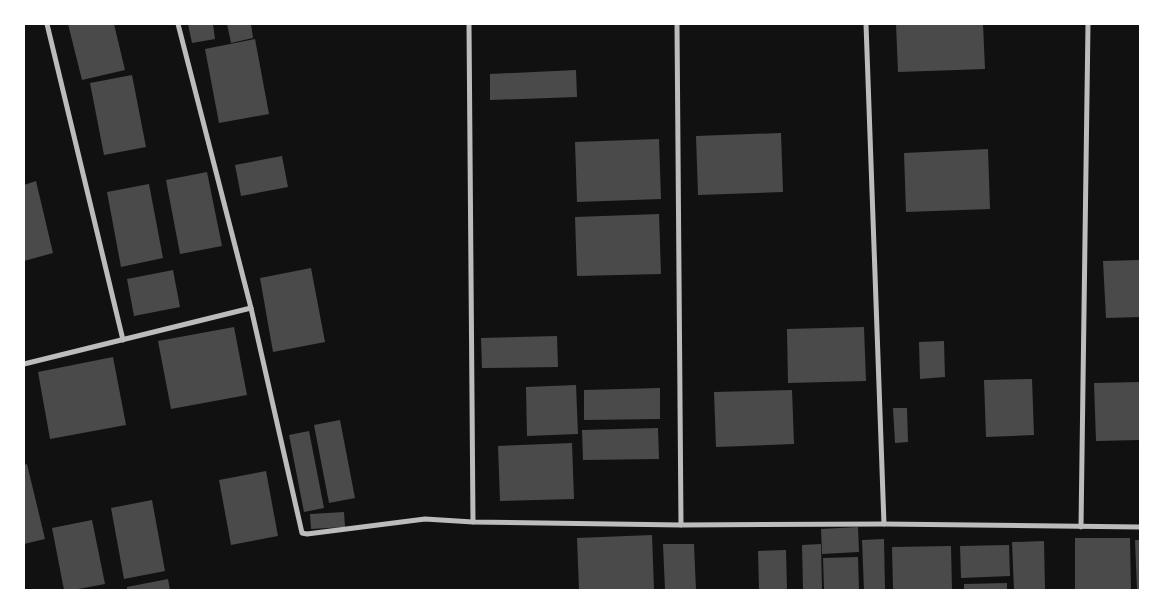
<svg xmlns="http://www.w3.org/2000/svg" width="1164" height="614" font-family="Roboto,sans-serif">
<rect width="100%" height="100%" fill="#111"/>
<g fill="#4a4a4a">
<path d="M 68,24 L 114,24 L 125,70 L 82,80 Z"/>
<path d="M 188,24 L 213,24 L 215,39 L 192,43 Z"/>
<path d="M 227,24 L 251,24 L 253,38 L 231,43 Z"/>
<path d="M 896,24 L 983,24 L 985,69 L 898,72 Z"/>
<path d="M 255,39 L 269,114 L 219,123 L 205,49 Z"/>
<path d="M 576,70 L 577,97 L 490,100 L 490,74 Z"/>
<path d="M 132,75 L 146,147 L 104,155 L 90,83 Z"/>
<path d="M 781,133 L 783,192 L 698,195 L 696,136 Z"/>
<path d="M 659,139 L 661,199 L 577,202 L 575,142 Z"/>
<path d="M 988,149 L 990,209 L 906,212 L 904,153 Z"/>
<path d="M 282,156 L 288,187 L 241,196 L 235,165 Z"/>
<path d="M 207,172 L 222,246 L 180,254 L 166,180 Z"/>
<path d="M 36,181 L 53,253 L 24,261 L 24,185 Z"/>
<path d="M 149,184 L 163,258 L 121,267 L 107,192 Z"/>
<path d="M 659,214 L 661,274 L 577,276 L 575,217 Z"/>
<path d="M 1140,260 L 1140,317 L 1106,318 L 1103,261 Z"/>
<path d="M 311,268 L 325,342 L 273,352 L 260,278 Z"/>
<path d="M 173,270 L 180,307 L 134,316 L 127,279 Z"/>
<path d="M 234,327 L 247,395 L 171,409 L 158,341 Z"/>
<path d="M 864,327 L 866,381 L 788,383 L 787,329 Z"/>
<path d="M 557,336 L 558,367 L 482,368 L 481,338 Z"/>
<path d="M 944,341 L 945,377 L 920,379 L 919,342 Z"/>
<path d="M 113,357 L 126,425 L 50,439 L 38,372 Z"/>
<path d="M 1032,379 L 1034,435 L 986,437 L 984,380 Z"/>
<path d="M 1140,382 L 1140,440 L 1096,441 L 1094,383 Z"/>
<path d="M 576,385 L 578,434 L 527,436 L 526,387 Z"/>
<path d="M 660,388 L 660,419 L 584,420 L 584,390 Z"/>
<path d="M 792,390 L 794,444 L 716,447 L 714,392 Z"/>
<path d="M 893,408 L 907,408 L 908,442 L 895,443 Z"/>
<path d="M 340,420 L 355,498 L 329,503 L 314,425 Z"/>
<path d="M 658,428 L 659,459 L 583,460 L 582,430 Z"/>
<path d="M 309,431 L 324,508 L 304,512 L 289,435 Z"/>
<path d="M 572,443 L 574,499 L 500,501 L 498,446 Z"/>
<path d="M 27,464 L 45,539 L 24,544 L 24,465 Z"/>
<path d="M 266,471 L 278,536 L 231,545 L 219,480 Z"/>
<path d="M 152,500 L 165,571 L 124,579 L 111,508 Z"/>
<path d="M 344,512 L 345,527 L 311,529 L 310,514 Z"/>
<path d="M 92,520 L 105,584 L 73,590 L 64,590 L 52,528 Z"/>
<path d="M 858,527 L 859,552 L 822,554 L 821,529 Z"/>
<path d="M 652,535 L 654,590 L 579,590 L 577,538 Z"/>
<path d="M 1075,538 L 1130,538 L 1131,590 L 1075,590 Z"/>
<path d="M 884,539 L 885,590 L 864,590 L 862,540 Z"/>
<path d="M 1135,540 L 1140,540 L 1140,590 L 1137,590 Z"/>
<path d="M 1044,541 L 1045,590 L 1014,590 L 1012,542 Z"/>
<path d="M 663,544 L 694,544 L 696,590 L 665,590 Z"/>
<path d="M 821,544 L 822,590 L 803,590 L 802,545 Z"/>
<path d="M 1009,545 L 1010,576 L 961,578 L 960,546 Z"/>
<path d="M 951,546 L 952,590 L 893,590 L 892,547 Z"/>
<path d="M 786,550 L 787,590 L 759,590 L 758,551 Z"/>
<path d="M 858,557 L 859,590 L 824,590 L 823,558 Z"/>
<path d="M 168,579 L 170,590 L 127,590 L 127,587 Z"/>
<path d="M 1007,583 L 1007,590 L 964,590 L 964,584 Z"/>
</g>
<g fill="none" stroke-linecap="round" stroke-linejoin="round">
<g stroke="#bcbcbc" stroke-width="5">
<path d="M 47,24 L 123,340"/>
<path d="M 178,24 L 251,308 L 302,533 L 307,534 L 425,519 L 473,522 L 681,525 L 884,524 L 1140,527"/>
<path d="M 469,24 L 473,522"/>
<path d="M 677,24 L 681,525"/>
<path d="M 866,24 L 884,524"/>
<path d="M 24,364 L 251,308"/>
<path d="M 1081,527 L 1088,24"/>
</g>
</g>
<rect width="1164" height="614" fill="none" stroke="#ffffff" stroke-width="50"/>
</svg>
